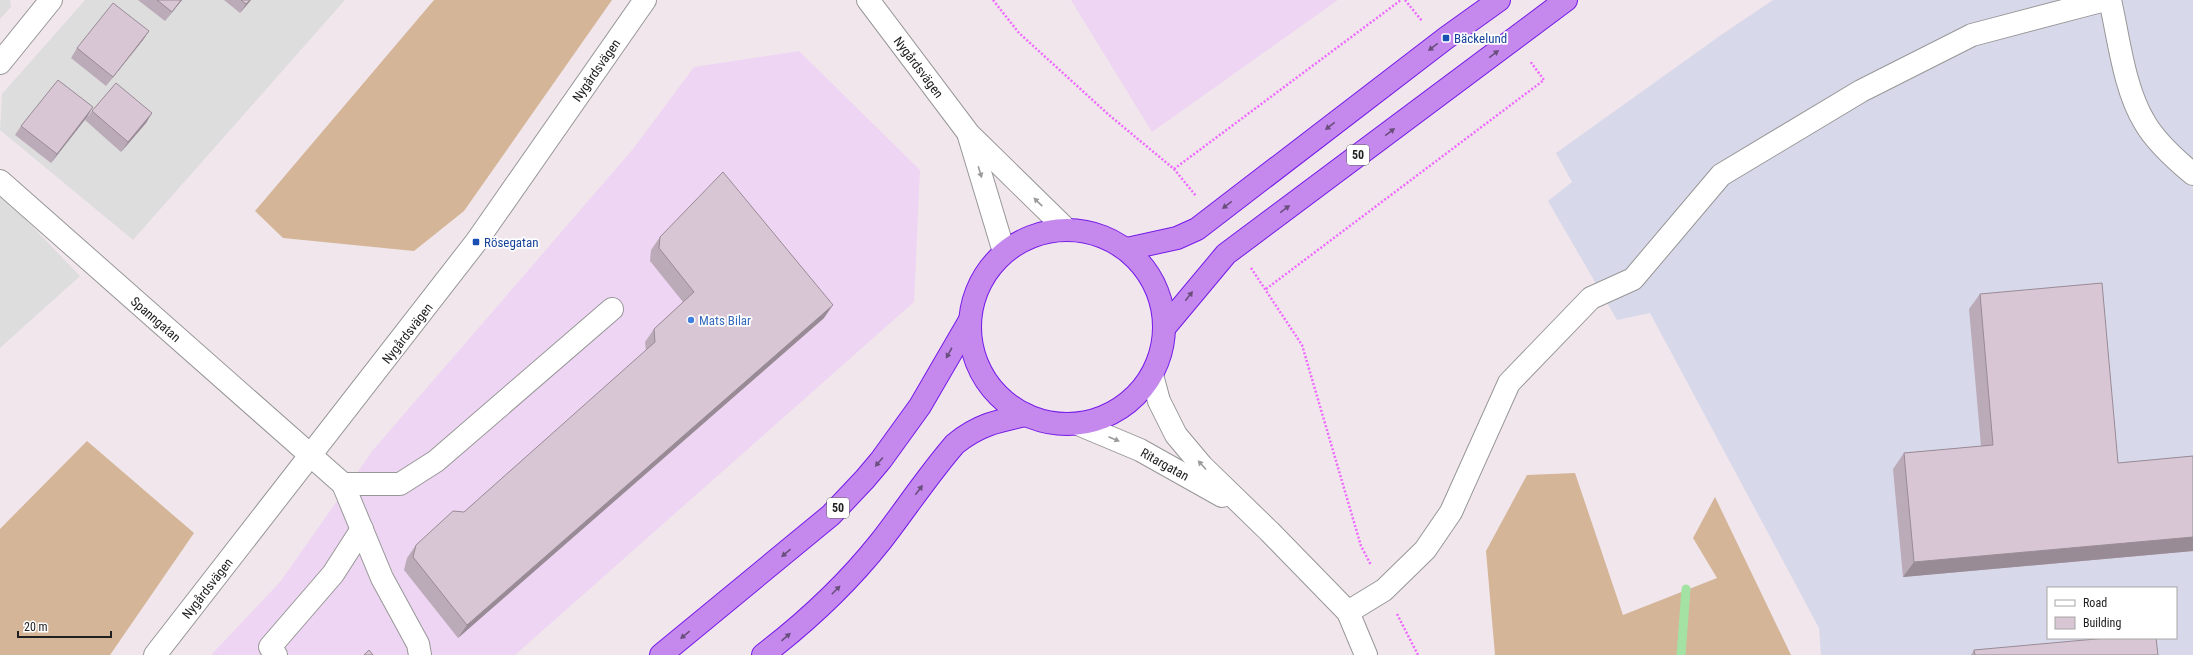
<svg xmlns="http://www.w3.org/2000/svg" width="2193" height="655" font-family="'Roboto Condensed',sans-serif">
<rect width="100%" height="100%" fill="#f1e6ec"/>
<g fill="#deddde">
<path d="M 0,0 L 10,0 L 11,7 L 0,19 Z"/>
<path d="M 85,0 L 345,0 L 133,240 L 0,130 L 2,94 Z"/>
<path d="M 0,193 L 80,276 L 0,348 Z"/>
</g>
<g fill="#eed5f3">
<path d="M 1071,0 L 1338,0 L 1152,132 Z"/>
<path d="M 799,51 L 920,170 L 914,302 L 515,655 L 211,655 L 280,582 L 373,450 L 633,149 L 694,67 Z"/>
</g>
<path fill="#d8d8eb" fill-rule="evenodd" d="M 1773,0 L 2193,0 L 2193,655 L 1821,655 L 1819,628 L 1650,313 L 1617,320 L 1548,201 L 1572,182 L 1556,153 L 1721,35 ZM 2048,588 L 2176,588 L 2176,638 L 2048,638 Z"/>
<g fill="#d4b598">
<path d="M 434,0 L 612,0 L 464,211 L 414,251 L 283,238 L 255,211 Z"/>
<path d="M 87,441 L 194,533 L 110,655 L 0,655 L 0,529 Z"/>
<path d="M 1575,473 L 1623,615 L 1717,578 L 1693,538 L 1715,497 L 1791,655 L 1495,655 L 1486,551 L 1527,475 Z"/>
</g>
<g fill="none" stroke-linecap="round" stroke-linejoin="round">
<path stroke="#a4e2a4" stroke-width="9" d="M 1681,655 L 1686,589"/>
<defs>
<g id="minor">
<path d="M 868,0 L 969,134 L 1066,229"/>
<path d="M 2110,0 C 2119,39 2124,89 2145,123 C 2156,142 2176,160 2193,174"/>
<path d="M 0,63 L 51,0"/>
<path d="M 969,136 L 1004,252"/>
<path d="M 0,181 L 343,484 L 400,484 L 436,461 L 612,309"/>
<path d="M 1152,375 L 1159,401 L 1176,435 L 1202,466 L 1269,531 L 1348,612 L 1366,655"/>
<path d="M 1078,424 L 1140,450 L 1222,496"/>
<path d="M 343,484 L 382,578 L 418,644 L 420,655"/>
<path d="M 1348,612 L 1384,590 L 1425,550 L 1451,512 L 1509,383 L 1591,298 L 1633,279 L 1721,175 L 1861,91 L 1972,35 L 2105,0"/>
<path d="M 155,655 L 476,242 L 645,0"/>
<path d="M 276,655 L 270,647 L 333,574 L 362,529"/>
</g>
<g id="highway">
<circle cx="1067" cy="327" r="97"/>
<path d="M 1127,249 L 1177,238 L 1197,229 L 1446,38 L 1499,0"/>
<path d="M 1165,327 L 1226,254 L 1566,0"/>
<path d="M 661,655 L 831,515 L 865,479 L 881,460 L 920,406 L 970,320"/>
<path d="M 763,655 C 806,622 847,584 881,541 C 906,509 928,475 955,444 C 978,425 997,421 1026,415"/>
</g>
</defs>
<use href="#minor" stroke="#979797" stroke-width="24"/>
<use href="#highway" stroke="#751ae8" stroke-width="24"/>
<g stroke="#ee6aff" stroke-width="2.5" stroke-dasharray="2 2" stroke-linecap="butt">
<path d="M 993,0 L 1019,33 L 1109,115 L 1174,169 L 1196,196"/>
<path d="M 1405,0 L 1422,21"/>
<path d="M 1174,169 L 1401,0"/>
<path d="M 1251,268 L 1302,345 L 1361,546 L 1371,565"/>
<path d="M 1266,289 L 1544,80 L 1530,61"/>
<path d="M 1397,614 L 1418,655"/>
</g>
<use href="#minor" stroke="#fff" stroke-width="22"/>
<use href="#highway" stroke="#c589ee" stroke-width="22"/>
</g>
<g fill="#bbaab7">
<path d="M 138,0 L 182,0 L 165,21 Z"/>
<path d="M 224,0 L 251,0 L 240,13 Z"/>
<path d="M 149,31 L 143,40 L 106,86 L 71,58 L 77,48 Z"/>
<path d="M 93,107 L 87,117 L 51,163 L 15,135 L 21,126 Z"/>
<path d="M 92,111 L 152,113 L 146,123 L 121,152 L 85,120 Z"/>
<path d="M 660,237 L 824,318 L 458,638 L 404,570 L 407,558 L 416,545 L 464,512 L 646,351 L 645,342 L 654,329 L 683,302 L 650,261 L 651,250 Z"/>
<path d="M 1980,294 L 2118,463 L 2193,456 L 2193,551 L 1903,577 L 1893,469 L 1904,453 L 1981,446 L 1969,309 Z"/>
<path d="M 1974,650 L 2158,655 L 1971,655 Z"/>
</g>
<g fill="#988b95">
<path d="M 181,0 L 182,0 L 165,21 L 172,12 Z"/>
<path d="M 250,0 L 251,0 L 240,13 L 246,4 Z"/>
<path d="M 149,31 L 143,40 L 106,86 L 113,77 Z"/>
<path d="M 93,107 L 87,117 L 51,163 L 57,154 Z"/>
<path d="M 152,113 L 146,123 L 121,152 L 128,142 Z"/>
<path d="M 833,305 L 824,318 L 458,638 L 467,625 Z"/>
<path d="M 2193,537 L 2193,551 L 1903,577 L 1914,562 Z"/>
</g>
<g fill="#d9c6d5" stroke="#988b95">
<path d="M 157,0 L 181,0 L 172,12 Z"/>
<path d="M 241,0 L 250,0 L 246,4 Z"/>
<path d="M 113,3 L 149,31 L 113,77 L 77,48 Z"/>
<path d="M 58,80 L 93,107 L 57,154 L 21,126 Z"/>
<path d="M 116,83 L 152,113 L 128,142 L 92,111 Z"/>
<path d="M 723,172 L 833,305 L 467,625 L 413,557 L 416,545 L 453,511 L 464,512 L 655,342 L 654,329 L 694,292 L 659,248 L 660,237 Z"/>
<path d="M 2102,283 L 2118,463 L 2193,456 L 2193,537 L 1914,562 L 1904,453 L 1993,445 L 1980,294 Z"/>
<path d="M 2107,638 L 2156,638 L 2158,655 L 1975,655 L 1974,650 Z"/>
<path d="M 369,650 L 373,655 L 364,655 Z"/>
</g>
<defs><path id="oneway-solid" d="M-6-.8H1V-3.2L6.5 0L1 3.2V.8H-6Z"/></defs>
<g fill="#6a4f7d">
<use href="#oneway-solid" transform="translate(1433 47) rotate(142)"/>
<use href="#oneway-solid" transform="translate(1494 54) rotate(-37)"/>
<use href="#oneway-solid" transform="translate(1330 126) rotate(142)"/>
<use href="#oneway-solid" transform="translate(1390 132) rotate(-37)"/>
<use href="#oneway-solid" transform="translate(1227 205) rotate(142)"/>
<use href="#oneway-solid" transform="translate(1285 209) rotate(-37)"/>
<use href="#oneway-solid" transform="translate(1189 296) rotate(-52)"/>
<use href="#oneway-solid" transform="translate(949 353) rotate(119)"/>
<use href="#oneway-solid" transform="translate(879 462) rotate(130)"/>
<use href="#oneway-solid" transform="translate(919 490) rotate(-53)"/>
<use href="#oneway-solid" transform="translate(786 553) rotate(140)"/>
<use href="#oneway-solid" transform="translate(836 590) rotate(-45)"/>
<use href="#oneway-solid" transform="translate(685 635) rotate(141)"/>
<use href="#oneway-solid" transform="translate(786 637) rotate(-41)"/>
</g>
<g fill="#9b9b9b">
<use href="#oneway-solid" transform="translate(980 172) rotate(73)"/>
<use href="#oneway-solid" transform="translate(1038 202) rotate(-136)"/>
<use href="#oneway-solid" transform="translate(1114 439) rotate(23)"/>
<use href="#oneway-solid" transform="translate(1202 465) rotate(-132)"/>
</g>
<g fill="#1a4fb4" stroke="#fff" stroke-width="1.5">
<rect x="1442" y="34" width="8" height="8" rx="2"/>
<rect x="472" y="238" width="8" height="8" rx="2"/>
</g>
<circle fill="#3f7fe0" stroke="#fff" stroke-width="1.5" cx="691" cy="320" r="4"/>
<g text-anchor="middle" stroke-width="3.5" stroke-linejoin="round" paint-order="stroke">
<g fill="#fff" stroke="#636363" stroke-width="1">
<rect x="1347" y="145" width="22" height="20" rx="3"/>
<rect x="827" y="498" width="22" height="20" rx="3"/>
</g>
<g font-size="12" font-weight="bold" fill="#202020">
<text x="1358" y="159">50</text>
<text x="838" y="512">50</text>
</g>
<g font-size="13" fill="#164399" stroke="#fff" text-anchor="start">
<text x="1454" y="43">Bäckelund</text>
<text x="484" y="247">Rösegatan</text>
</g>
<g font-size="13" fill="#202020" stroke="#fff">
<text transform="translate(919 67) rotate(53)" y="5">Nygårdsvägen</text>
<text transform="translate(596 70) rotate(-55)" y="5">Nygårdsvägen</text>
<text transform="translate(156 319) rotate(41)" y="5">Spanngatan</text>
<text transform="translate(407 333) rotate(-52)" y="5">Nygårdsvägen</text>
<text transform="translate(1165 464) rotate(29)" y="5">Ritargatan</text>
<text transform="translate(207 588) rotate(-52)" y="5">Nygårdsvägen</text>
</g>
<g font-size="13" fill="#366cbe" stroke="#fff" text-anchor="start">
<text x="699" y="325">Mats Bilar</text>
</g>
</g>
<rect x="2047" y="587" width="130" height="52" fill="#ffffff" stroke="#a6a6a6"/>
<rect x="2055" y="600" width="20" height="6" fill="#ffffff" stroke="#a6a6a6"/>
<text x="2083" y="607" font-size="12" fill="#202020">Road</text>
<rect x="2055" y="617" width="20" height="12" fill="#d9c6d5" stroke="#a6a6a6"/>
<text x="2083" y="627" font-size="12" fill="#202020">Building</text>
<path d="M18 631v6h93v-6" fill="none" stroke="#202020" stroke-width="2"/>
<text x="24" y="631" font-size="12" fill="#202020" stroke="#ffffff" stroke-width="3" paint-order="stroke">20 m</text>
</svg>
